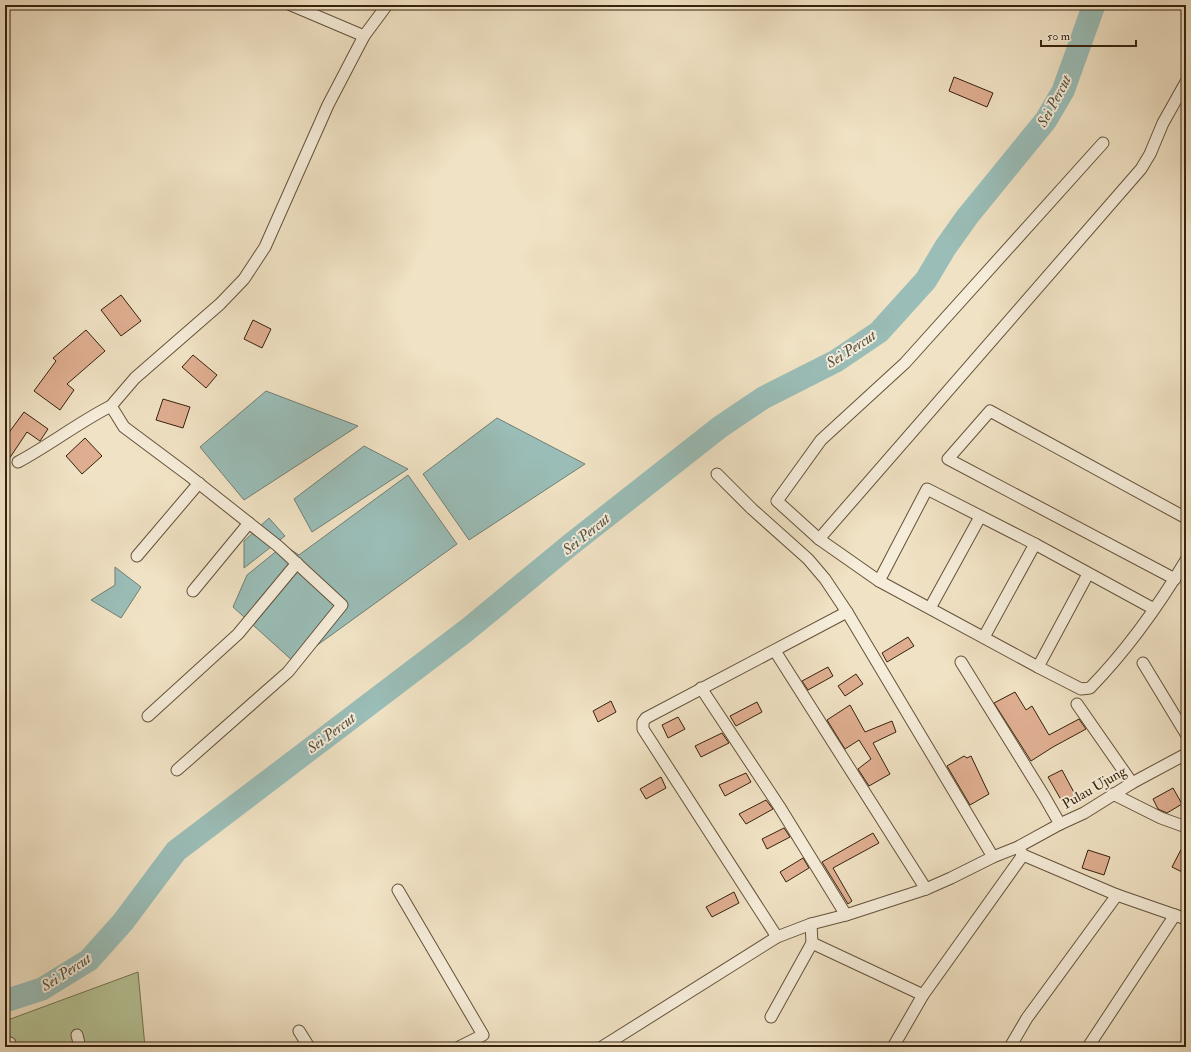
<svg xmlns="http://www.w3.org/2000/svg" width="1191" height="1052" font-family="'IM FELL Double Pica',serif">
<rect width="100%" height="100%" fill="#f0e2c4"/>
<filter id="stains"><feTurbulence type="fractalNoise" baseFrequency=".005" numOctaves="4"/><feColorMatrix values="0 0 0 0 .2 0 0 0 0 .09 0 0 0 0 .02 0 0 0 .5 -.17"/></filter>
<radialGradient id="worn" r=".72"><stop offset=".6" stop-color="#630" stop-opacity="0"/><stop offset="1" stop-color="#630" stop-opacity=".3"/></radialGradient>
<path fill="#b6c497" stroke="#767352" d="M 138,972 L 145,1047 L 5,1047 L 5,1021 Z"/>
<g fill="#9abdb7" stroke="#727f73">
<path d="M 266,391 L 358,426 L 244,500 L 200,447 Z"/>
<path d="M 497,418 L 585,464 L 469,540 L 423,474 Z"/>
<path d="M 364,446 L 408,469 L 312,532 L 294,499 Z"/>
<path d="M 408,475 L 457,544 L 294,662 L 233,607 L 247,575 L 284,545 L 299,555 Z"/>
<path d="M 269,518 L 285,536 L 244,568 L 244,541 Z"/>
<path d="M 115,567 L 141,587 L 121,618 L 91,600 L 115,585 Z"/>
</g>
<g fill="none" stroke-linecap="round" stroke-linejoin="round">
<path stroke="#9abdb7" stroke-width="23" d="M 5,1001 L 42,989 L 89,960 L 123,922 L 176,851 L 467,630 L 570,545 L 720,427 L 763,398 L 836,361 L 879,332 L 926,280 L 945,248 L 967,217 L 1046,120 L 1063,91 L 1094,5"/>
</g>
<g fill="#dfae91" stroke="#36220c">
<path d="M 954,77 L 993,93 L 987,107 L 949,91 Z"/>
<path d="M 121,295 L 141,321 L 121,336 L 101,310 Z"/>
<path d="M 253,320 L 271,329 L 262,348 L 244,339 Z"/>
<path d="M 86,330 L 105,351 L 67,384 L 74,390 L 60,410 L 34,391 L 56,361 L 53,358 Z"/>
<path d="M 193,355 L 217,375 L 206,388 L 182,367 Z"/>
<path d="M 163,399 L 190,407 L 183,428 L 156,420 Z"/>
<path d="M 24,412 L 48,429 L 40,441 L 27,432 L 5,465 L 5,438 Z"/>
<path d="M 85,438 L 102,456 L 82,474 L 66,456 Z"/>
<path d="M 908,637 L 914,646 L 887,662 L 882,653 Z"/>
<path d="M 828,667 L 833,676 L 808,690 L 802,681 Z"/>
<path d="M 856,674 L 863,684 L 845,696 L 838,686 Z"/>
<path d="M 1015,692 L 1026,710 L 1032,706 L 1049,735 L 1079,719 L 1086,729 L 1053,747 L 1031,761 L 994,703 Z"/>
<path d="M 611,701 L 616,712 L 598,722 L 593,711 Z"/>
<path d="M 757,702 L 762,712 L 736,726 L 730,716 Z"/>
<path d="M 850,705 L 865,732 L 892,721 L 896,732 L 873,743 L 890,774 L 869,786 L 858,769 L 871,759 L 859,740 L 845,749 L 827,720 Z"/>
<path d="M 678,717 L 685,729 L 668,738 L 662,725 Z"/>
<path d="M 722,733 L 729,743 L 701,757 L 695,746 Z"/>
<path d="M 964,756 L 967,758 L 971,756 L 989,794 L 970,805 L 947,766 Z"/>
<path d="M 1062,770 L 1077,798 L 1064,805 L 1048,777 Z"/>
<path d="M 746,773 L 751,782 L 725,796 L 719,785 Z"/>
<path d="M 661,777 L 666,788 L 646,799 L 640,789 Z"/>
<path d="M 1173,788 L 1182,804 L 1167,813 L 1158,809 L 1153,799 Z"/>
<path d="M 766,800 L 773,809 L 746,824 L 739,814 Z"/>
<path d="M 784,828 L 790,837 L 767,849 L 762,839 Z"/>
<path d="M 873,833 L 879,843 L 833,868 L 852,901 L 848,904 L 822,862 Z"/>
<path d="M 1186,840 L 1186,874 L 1172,867 Z"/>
<path d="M 1088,850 L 1110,857 L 1104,875 L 1082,868 Z"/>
<path d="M 803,858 L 809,868 L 786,882 L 780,872 Z"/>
<path d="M 734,892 L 739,903 L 712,917 L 706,907 Z"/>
</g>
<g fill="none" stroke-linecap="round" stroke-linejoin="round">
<defs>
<g id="minor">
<path d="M 291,5 L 364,36"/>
<path d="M 18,462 C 50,445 79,422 111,406"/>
<path d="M 717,474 L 752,509 L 808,559 L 825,579 L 847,612 L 993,857"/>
<path d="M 819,539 L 1141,169 L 1150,154 L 1163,123 L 1186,82"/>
<path d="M 137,556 L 199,483"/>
<path d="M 1175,579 L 948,459 L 990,411 L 1186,518"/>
<path d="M 879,581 L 819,539 L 777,501 L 821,440 L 905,363 L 1103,143"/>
<path d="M 193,591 L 249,523"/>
<path d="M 930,608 L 980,517"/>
<path d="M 1154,609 L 1035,544 L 927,489 L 879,581 L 1038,667 L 1081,689 L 1090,688 C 1127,650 1159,605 1186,560"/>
<path d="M 984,637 L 1035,544"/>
<path d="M 775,651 L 926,889"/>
<path d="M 961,662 L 1044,796 L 1060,824"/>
<path d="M 1143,663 L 1186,734"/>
<path d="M 1038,667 L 1088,574"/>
<path d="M 701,688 L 779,806 L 846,915"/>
<path d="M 1077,704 L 1132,783"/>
<path d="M 148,716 L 238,634 L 297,563"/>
<path d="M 177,770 L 288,672 L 342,605 L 278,546 L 187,474 L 124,427 L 111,406 L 135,378 L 220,304 L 244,279 L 265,247 L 328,105 L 364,36 L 387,5"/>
<path d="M 1113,794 L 1161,818 L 1186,827"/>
<path d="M 1019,849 L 1023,855 L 1117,895 L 1186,919"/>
<path d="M 398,890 L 483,1035 L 459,1047"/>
<path d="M 811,924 L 812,943 L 923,995"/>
<path d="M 777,937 L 643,729 L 643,722 L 646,718 L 847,612"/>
<path d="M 771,1017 L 812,943"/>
<path d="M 299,1031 L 309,1047"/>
<path d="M 77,1035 L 80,1047"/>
<path d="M 10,1043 L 11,1047"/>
<path d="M 602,1047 L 777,937 L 811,924 L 846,915 L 926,889 L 951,878 L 993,857 L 1018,847 L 1060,824 L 1084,813 L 1132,783 L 1186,754"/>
<path d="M 893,1047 L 923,995 L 1023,855"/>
<path d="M 1010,1047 L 1027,1018 L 1117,895"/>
<path d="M 1088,1047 L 1175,915"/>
</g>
</defs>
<use href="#minor" stroke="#64523a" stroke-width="13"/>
<use href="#minor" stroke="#f5ecd9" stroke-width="11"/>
</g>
<g text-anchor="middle" stroke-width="4" stroke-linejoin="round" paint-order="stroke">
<g font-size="14" fill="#36220c" stroke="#f5ecd9">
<text transform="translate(1094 787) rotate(-30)" y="5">Pulau Ujung</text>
</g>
<g font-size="15" font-style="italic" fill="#54503f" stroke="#f5ecd9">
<text transform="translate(1054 101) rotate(-62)" y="5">Sei Percut</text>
<text transform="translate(851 349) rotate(-33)" y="5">Sei Percut</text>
<text transform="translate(586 534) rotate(-39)" y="5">Sei Percut</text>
<text transform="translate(331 733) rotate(-37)" y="5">Sei Percut</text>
<text transform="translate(66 972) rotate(-33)" y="5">Sei Percut</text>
</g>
</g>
<rect width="1191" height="1052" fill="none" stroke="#f0e2c4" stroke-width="20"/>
<rect x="6" y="6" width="1179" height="1040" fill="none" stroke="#36220c" stroke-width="2"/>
<rect x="10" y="10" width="1171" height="1032" fill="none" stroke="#36220c"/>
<path d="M1041 40v6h95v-6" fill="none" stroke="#36220c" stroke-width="2"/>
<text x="1047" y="40" font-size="12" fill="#36220c" stroke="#f5ecd9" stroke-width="3" paint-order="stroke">50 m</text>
<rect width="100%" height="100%" filter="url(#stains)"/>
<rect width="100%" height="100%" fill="url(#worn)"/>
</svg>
